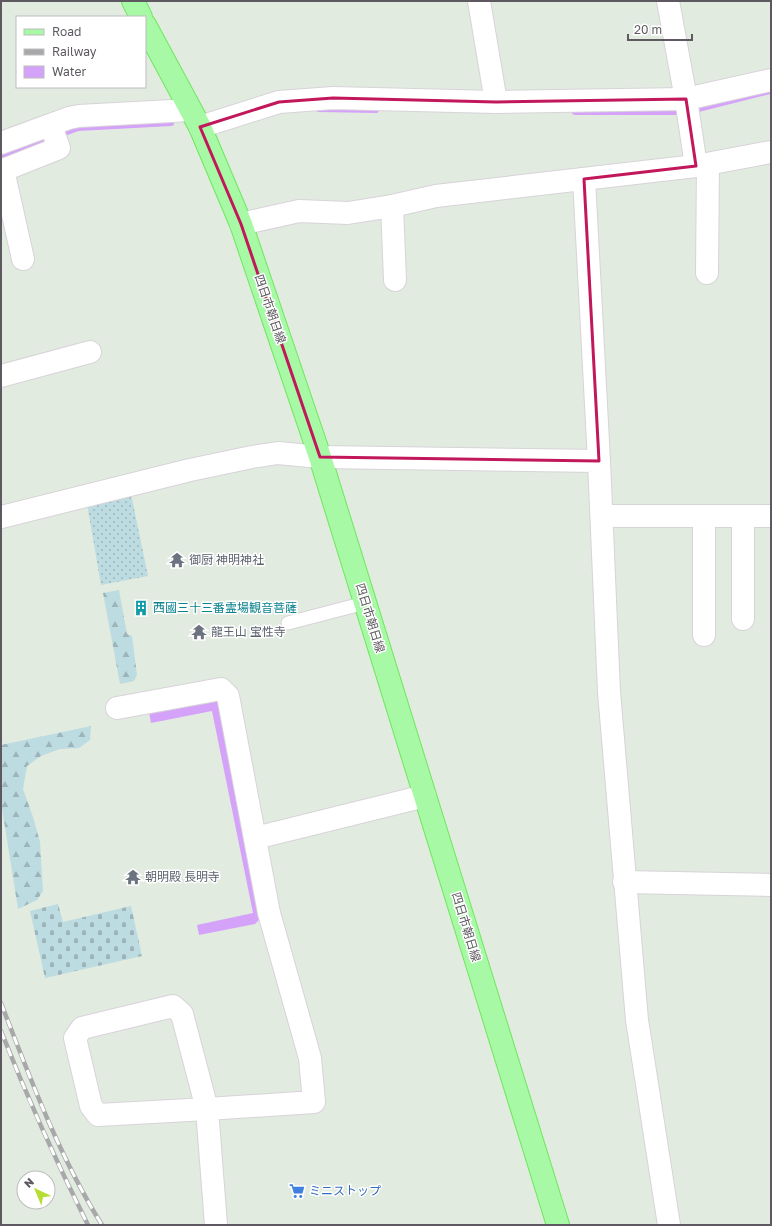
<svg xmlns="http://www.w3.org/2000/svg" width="772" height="1226" font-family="'Golos Text','Noto Sans JP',sans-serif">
<defs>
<pattern id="grass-dots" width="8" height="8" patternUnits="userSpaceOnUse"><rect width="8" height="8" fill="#bddce1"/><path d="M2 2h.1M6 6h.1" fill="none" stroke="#9db5ba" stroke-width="1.8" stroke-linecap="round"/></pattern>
<pattern id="forest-firs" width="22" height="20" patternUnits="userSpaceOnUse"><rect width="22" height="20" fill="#bddce1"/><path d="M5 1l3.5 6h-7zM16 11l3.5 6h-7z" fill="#9db5ba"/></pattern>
<pattern id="cemetery-stones" width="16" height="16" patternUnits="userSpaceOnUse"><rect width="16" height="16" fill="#bddce1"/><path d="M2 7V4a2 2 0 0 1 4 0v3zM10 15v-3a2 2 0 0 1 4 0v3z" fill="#9db5ba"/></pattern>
</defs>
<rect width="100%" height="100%" fill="#e1ebe0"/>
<path fill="url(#grass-dots)" d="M 131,494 L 148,576 L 101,585 L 87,504 Z"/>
<g fill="url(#forest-firs)">
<path d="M 119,590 L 127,634 L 132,636 L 137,675 L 134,681 L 120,684 L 103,593 Z"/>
<path d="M 91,726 L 90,740 L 79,748 L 60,749 L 41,756 L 27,766 L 23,789 L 33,817 L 40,842 L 43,891 L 37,900 L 18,909 L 1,802 L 1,745 Z"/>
</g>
<path fill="url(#cemetery-stones)" d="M 58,904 L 63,922 L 131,906 L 142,956 L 45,978 L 30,911 Z"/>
<path fill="#d5a2f9" d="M 216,698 L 223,704 L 262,917 L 255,924 L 199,935 L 197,925 L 253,913 L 212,711 L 151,723 L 149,712 Z"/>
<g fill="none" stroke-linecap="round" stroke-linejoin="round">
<g stroke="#d5a2f9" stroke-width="6">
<path d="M 319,109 L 376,110"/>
<path d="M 698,109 L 770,91"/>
<path d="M 575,112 L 677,112"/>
<path d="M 1,155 L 10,153 L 78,128 L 171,123"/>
</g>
<defs>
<path id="lane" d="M 288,623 L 365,603"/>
<g id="street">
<path d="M 479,1 L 496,102"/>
<path d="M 668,1 L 686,99 L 696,166"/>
<path d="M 200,127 L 279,102 L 333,98 L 496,102 L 686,99 L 771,80"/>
<path d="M 1,143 L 69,118 L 79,116 L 190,110"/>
<path d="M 3,170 L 23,259"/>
<path d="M 1,171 L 59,148 L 51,126"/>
<path d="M 584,179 L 599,461"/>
<path d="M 392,206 L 395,280"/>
<path d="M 241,224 L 299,211 L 348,213 L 392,206 L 436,196 L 696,166 L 771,152"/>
<path d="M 707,273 L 708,164"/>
<path d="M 1,376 L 90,352"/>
<path d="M 602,516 L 771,516"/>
<path d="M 743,516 L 743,619"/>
<path d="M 1,517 L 190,470 L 252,457 L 278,453 L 320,457 L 599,461 L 609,692 L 637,1020 L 669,1225"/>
<path d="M 704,635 L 704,516"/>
<path d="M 117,708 L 221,689 L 228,696 L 269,913 L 310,1058 L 314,1102 L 207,1109 L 216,1225"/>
<path d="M 255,838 L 425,796"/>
<path d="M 624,882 L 771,885"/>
<path d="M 173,1006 L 182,1014 L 207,1109 L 98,1115 L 91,1106 L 75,1038 L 82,1028 Z"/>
</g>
<g id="primary">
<path d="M 133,1 L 141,17"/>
<path d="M 145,25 L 200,127 L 241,224 L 320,457 L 558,1225"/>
</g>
</defs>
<use href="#lane" stroke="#d8d3d9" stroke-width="15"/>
<use href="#street" stroke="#d8d3d9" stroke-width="24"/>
<use href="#primary" stroke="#6ee75c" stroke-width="24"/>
<use href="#lane" stroke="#fff" stroke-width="13"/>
<use href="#street" stroke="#fff" stroke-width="22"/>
<use href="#primary" stroke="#a7f9a6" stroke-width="22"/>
<defs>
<g id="rail">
<path d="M 1,1003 C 30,1078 59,1156 102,1225"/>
<path d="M 1,1031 C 27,1097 56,1161 88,1225"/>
</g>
</defs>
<use href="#rail" stroke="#a8a7a9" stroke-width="4.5"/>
<use href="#rail" stroke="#fff" stroke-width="3" stroke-dasharray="9" stroke-linecap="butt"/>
</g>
<path fill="none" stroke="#c2185b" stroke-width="3" stroke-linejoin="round" d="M 333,98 L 496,102 L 686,99 L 696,166 L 584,179 L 599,461 L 320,457 L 241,224 L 200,127 L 279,102 Z"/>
<defs>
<symbol id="temple-bare" viewBox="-9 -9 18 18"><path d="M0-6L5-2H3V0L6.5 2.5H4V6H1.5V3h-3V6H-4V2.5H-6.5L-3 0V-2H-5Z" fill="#6b7280" stroke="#fff" stroke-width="2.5" paint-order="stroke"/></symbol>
<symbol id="building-bare" viewBox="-9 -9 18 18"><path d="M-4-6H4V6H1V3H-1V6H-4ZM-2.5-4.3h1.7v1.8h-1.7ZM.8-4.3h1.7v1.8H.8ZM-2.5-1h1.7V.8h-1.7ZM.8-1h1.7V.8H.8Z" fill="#0f9aa8" stroke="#fff" stroke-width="2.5" paint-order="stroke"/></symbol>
<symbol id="supermarket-bare" viewBox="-9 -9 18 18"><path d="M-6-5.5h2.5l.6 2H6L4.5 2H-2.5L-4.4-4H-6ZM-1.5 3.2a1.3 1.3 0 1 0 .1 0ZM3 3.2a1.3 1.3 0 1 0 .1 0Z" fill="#3f7fe0" stroke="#fff" stroke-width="2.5" paint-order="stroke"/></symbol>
</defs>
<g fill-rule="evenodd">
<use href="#temple-bare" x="166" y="549" width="22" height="22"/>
<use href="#building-bare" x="130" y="597" width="22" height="22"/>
<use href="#temple-bare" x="188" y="621" width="22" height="22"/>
<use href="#temple-bare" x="122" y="866" width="22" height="22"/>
<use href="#supermarket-bare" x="286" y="1180" width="22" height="22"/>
</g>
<g text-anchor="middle" stroke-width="3" stroke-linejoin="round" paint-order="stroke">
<g font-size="12" fill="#5e5960" stroke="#fff">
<text transform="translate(270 309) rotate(71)" y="4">四日市朝日線</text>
<text transform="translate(370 618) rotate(73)" y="4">四日市朝日線</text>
<text transform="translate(466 927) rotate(73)" y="4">四日市朝日線</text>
</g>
<g font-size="12" fill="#5b616d" stroke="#fff" text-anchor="start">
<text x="189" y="564">御厨 神明神社</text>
<text x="211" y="636">龍王山 宝性寺</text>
<text x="145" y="881">朝明殿 長明寺</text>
</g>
<g font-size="12" fill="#0d838f" stroke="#fff" text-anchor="start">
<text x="153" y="612">西國三十三番霊場観音菩薩</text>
</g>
<g font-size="12" fill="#366cbe" stroke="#fff" text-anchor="start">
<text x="309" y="1195">ミニストップ</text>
</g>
</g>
<rect width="772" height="1226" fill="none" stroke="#5e5960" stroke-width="4"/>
<rect x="16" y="16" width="130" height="72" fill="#ffffff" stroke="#bfbdbf"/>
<rect x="24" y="29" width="20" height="6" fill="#a7f9a6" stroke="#bfbdbf"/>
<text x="52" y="36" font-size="12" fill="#5e5960">Road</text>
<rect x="24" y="49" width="20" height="6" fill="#a8a7a9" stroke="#bfbdbf"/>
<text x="52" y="56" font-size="12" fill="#5e5960">Railway</text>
<rect x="24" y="66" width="20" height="12" fill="#d5a2f9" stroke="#bfbdbf"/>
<text x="52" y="76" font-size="12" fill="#5e5960">Water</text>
<g transform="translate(36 1190) rotate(316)"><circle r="19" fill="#ffffff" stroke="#bfbdbf"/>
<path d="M0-3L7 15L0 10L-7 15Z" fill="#b6dd34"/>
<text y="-6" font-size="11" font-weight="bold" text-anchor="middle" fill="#5e5960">N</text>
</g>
<path d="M628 34v6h64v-6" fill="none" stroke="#5e5960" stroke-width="2"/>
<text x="634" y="34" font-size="12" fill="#5e5960" stroke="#ffffff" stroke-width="3" paint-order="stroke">20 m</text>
</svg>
